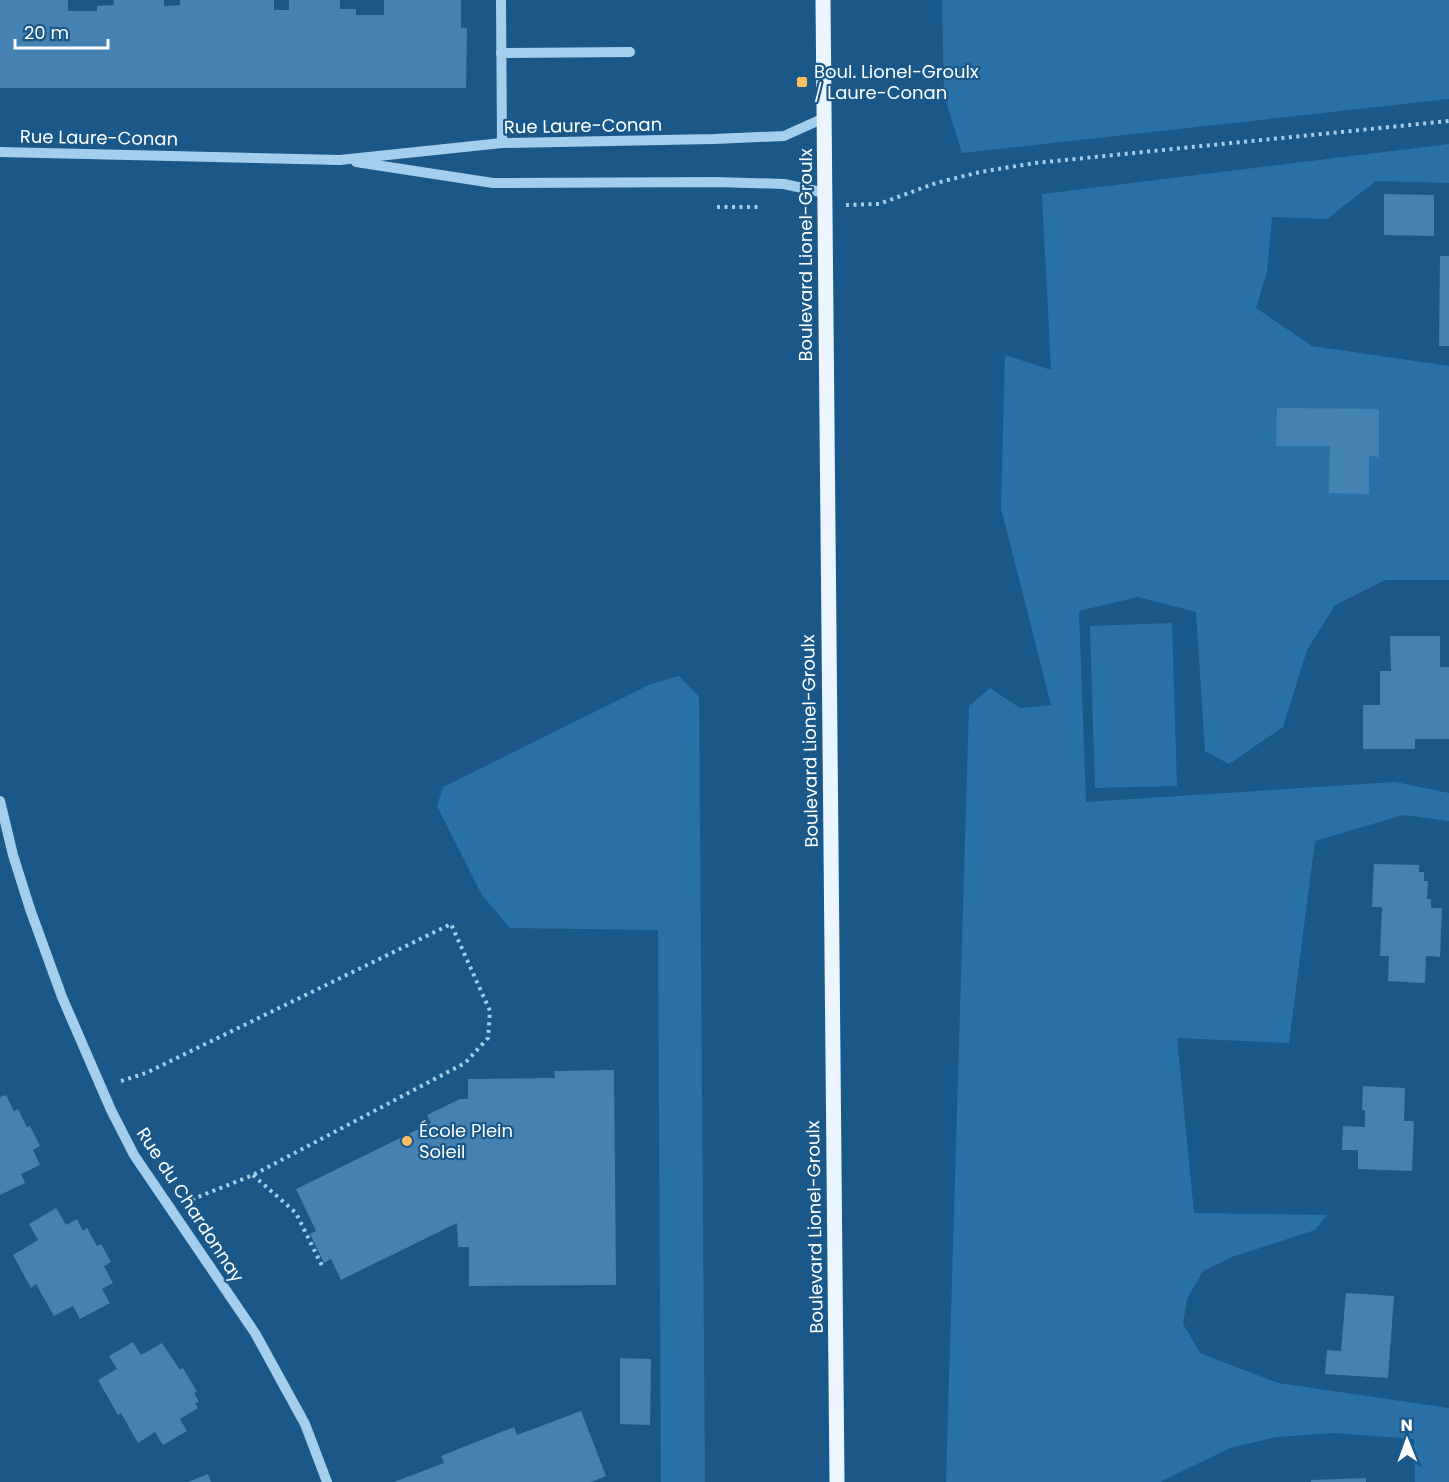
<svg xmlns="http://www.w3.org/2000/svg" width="1449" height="1482" font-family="Poppins,sans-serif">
<rect width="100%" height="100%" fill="#1a588a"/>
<g fill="#2a71a7">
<path d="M 942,0 L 1449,0 L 1449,99 L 962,153 L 944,95 Z"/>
<path d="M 1449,144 L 1449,183 L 1376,181 L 1327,219 L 1272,217 L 1267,272 L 1256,308 L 1312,346 L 1449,366 L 1449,580 L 1385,580 L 1335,605 L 1307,650 L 1283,727 L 1229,764 L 1205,751 L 1196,612 L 1138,597 L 1079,611 L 1086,802 L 1395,782 L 1449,793 L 1449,821 L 1403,815 L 1315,841 L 1289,1043 L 1177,1038 L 1194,1213 L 1327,1215 L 1315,1230 L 1232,1257 L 1203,1271 L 1187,1299 L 1183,1324 L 1200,1353 L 1278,1383 L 1449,1408 L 1449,1482 L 1415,1482 L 1414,1439 L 1335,1433 L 1276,1437 L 1230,1448 L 1160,1482 L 946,1482 L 969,706 L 990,688 L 1020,708 L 1051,705 L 1001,508 L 1005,355 L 1051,370 L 1042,194 Z"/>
<path d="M 1172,623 L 1177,786 L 1095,788 L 1090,626 Z"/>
<path d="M 679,676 L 699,697 L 705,1482 L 661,1482 L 658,930 L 510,928 L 482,895 L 437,806 L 443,787 L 651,684 Z"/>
</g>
<g fill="#4382b3">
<path d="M 0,0 L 68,0 L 68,11 L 97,11 L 97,6 L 114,5 L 114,0 L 164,0 L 164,6 L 180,5 L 180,0 L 274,0 L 274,10 L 289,10 L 289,0 L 340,0 L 340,9 L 356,9 L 356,15 L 384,15 L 384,0 L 461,0 L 461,28 L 467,28 L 466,88 L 0,88 Z"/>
<path d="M 1384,194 L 1434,195 L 1434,236 L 1384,235 Z"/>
<path d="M 1440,256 L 1449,256 L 1449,346 L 1439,346 Z"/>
<path d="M 1277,408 L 1379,409 L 1379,457 L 1369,456 L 1369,494 L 1329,493 L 1330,446 L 1276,446 Z"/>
<path d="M 1390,636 L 1440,636 L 1440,667 L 1449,667 L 1449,739 L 1415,739 L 1415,749 L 1363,749 L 1363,705 L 1380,705 L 1380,671 L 1391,671 Z"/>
<path d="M 1374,864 L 1419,865 L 1419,872 L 1424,872 L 1424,881 L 1428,881 L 1427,899 L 1431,899 L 1431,908 L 1442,908 L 1440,957 L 1426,956 L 1425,983 L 1388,981 L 1389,956 L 1380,956 L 1382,907 L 1372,907 Z"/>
<path d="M 614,1070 L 616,1285 L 469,1286 L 469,1247 L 458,1247 L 457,1223 L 341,1280 L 331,1259 L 324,1263 L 310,1234 L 316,1231 L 296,1189 L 431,1123 L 427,1115 L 460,1099 L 468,1099 L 468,1079 L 555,1078 L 554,1071 Z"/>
<path d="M 1363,1086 L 1405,1088 L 1404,1121 L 1414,1121 L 1412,1171 L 1358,1169 L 1358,1150 L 1342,1150 L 1343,1126 L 1365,1127 L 1365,1110 L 1362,1110 Z"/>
<path d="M 6,1095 L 14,1111 L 18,1109 L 27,1127 L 30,1126 L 40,1146 L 33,1150 L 40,1165 L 21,1174 L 25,1183 L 0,1195 L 0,1097 Z"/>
<path d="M 56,1208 L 66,1225 L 77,1219 L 83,1231 L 87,1228 L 97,1246 L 101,1244 L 111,1262 L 104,1266 L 113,1283 L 102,1289 L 110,1303 L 80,1319 L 73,1306 L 54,1316 L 36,1284 L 31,1288 L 13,1255 L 38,1240 L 29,1224 Z"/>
<path d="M 1346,1293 L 1394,1296 L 1388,1378 L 1325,1374 L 1327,1350 L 1341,1351 Z"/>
<path d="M 133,1342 L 141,1355 L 162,1343 L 180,1370 L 183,1368 L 197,1392 L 194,1393 L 199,1402 L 195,1403 L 198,1408 L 180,1419 L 187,1431 L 163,1445 L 155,1432 L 138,1443 L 121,1413 L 118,1415 L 98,1380 L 117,1369 L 109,1356 Z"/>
<path d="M 620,1358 L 651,1359 L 650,1425 L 620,1424 Z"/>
<path d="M 581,1411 L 606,1476 L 591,1482 L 394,1482 L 444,1463 L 441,1456 L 514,1427 L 517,1435 Z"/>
<path d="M 208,1474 L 211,1482 L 188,1482 Z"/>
<path d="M 1366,1478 L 1366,1482 L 1311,1482 L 1311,1480 Z"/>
</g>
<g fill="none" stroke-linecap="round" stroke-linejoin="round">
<g stroke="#a4ceed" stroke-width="4" stroke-dasharray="3 4.5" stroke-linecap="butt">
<path d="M 846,205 L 879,204 L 936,183 L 980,172 L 1035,163 L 1449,121"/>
<path d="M 717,207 L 761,207"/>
<path d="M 121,1081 L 146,1073 L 451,924 L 490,1011 L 488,1038 L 465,1063 L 253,1175 L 193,1199 L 195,1202"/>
<path d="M 253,1175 L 296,1213 L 322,1266"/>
</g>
<g stroke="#a4ceed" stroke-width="10">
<path d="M 501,0 L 502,143"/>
<path d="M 501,53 L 630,52"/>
<path d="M 0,152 L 340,160 L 502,143 L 714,139 L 784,136 L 824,118"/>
<path d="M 356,162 L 493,183 L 716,182 L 784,184 L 825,193"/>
<path d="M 0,801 L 13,855 L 30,909 L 62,997 L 111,1110 L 134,1155 L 255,1333 L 305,1424 L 327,1482"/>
</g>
<path stroke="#eaf5ff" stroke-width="15" d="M 823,0 L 837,1482"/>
</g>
<g fill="#ffbf60" stroke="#1a588a" stroke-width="2">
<rect x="796" y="76" width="12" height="12" rx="3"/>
<circle cx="407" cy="1141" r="6"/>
</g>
<g text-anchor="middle" stroke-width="4.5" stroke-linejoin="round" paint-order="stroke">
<g font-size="18" fill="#fff" stroke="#1a588a" text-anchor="start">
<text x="814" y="78">Boul. Lionel-Groulx<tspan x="814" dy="21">/ Laure-Conan</tspan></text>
<text x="419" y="1137">École Plein<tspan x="419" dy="21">Soleil</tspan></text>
</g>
<g font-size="18" fill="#fff" stroke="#1a588a">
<text transform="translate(583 126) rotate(-1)" y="6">Rue Laure-Conan</text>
<text transform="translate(99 138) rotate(1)" y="6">Rue Laure-Conan</text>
<text transform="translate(806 255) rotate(-90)" y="6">Boulevard Lionel-Groulx</text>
<text transform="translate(810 741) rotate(-91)" y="6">Boulevard Lionel-Groulx</text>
<text transform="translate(190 1205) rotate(57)" y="6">Rue du Chardonnay</text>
<text transform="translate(815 1227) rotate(-91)" y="6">Boulevard Lionel-Groulx</text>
</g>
</g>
<g transform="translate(1407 1440) rotate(359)" stroke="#1a588a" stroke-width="4.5" paint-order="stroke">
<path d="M0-4.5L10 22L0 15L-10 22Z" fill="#ffffff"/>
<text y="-9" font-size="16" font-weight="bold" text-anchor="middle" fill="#ffffff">N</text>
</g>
<path d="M15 39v9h93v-9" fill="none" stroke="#ffffff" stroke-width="3"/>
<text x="24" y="39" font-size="18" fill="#ffffff" stroke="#1a588a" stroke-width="4.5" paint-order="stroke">20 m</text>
</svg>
